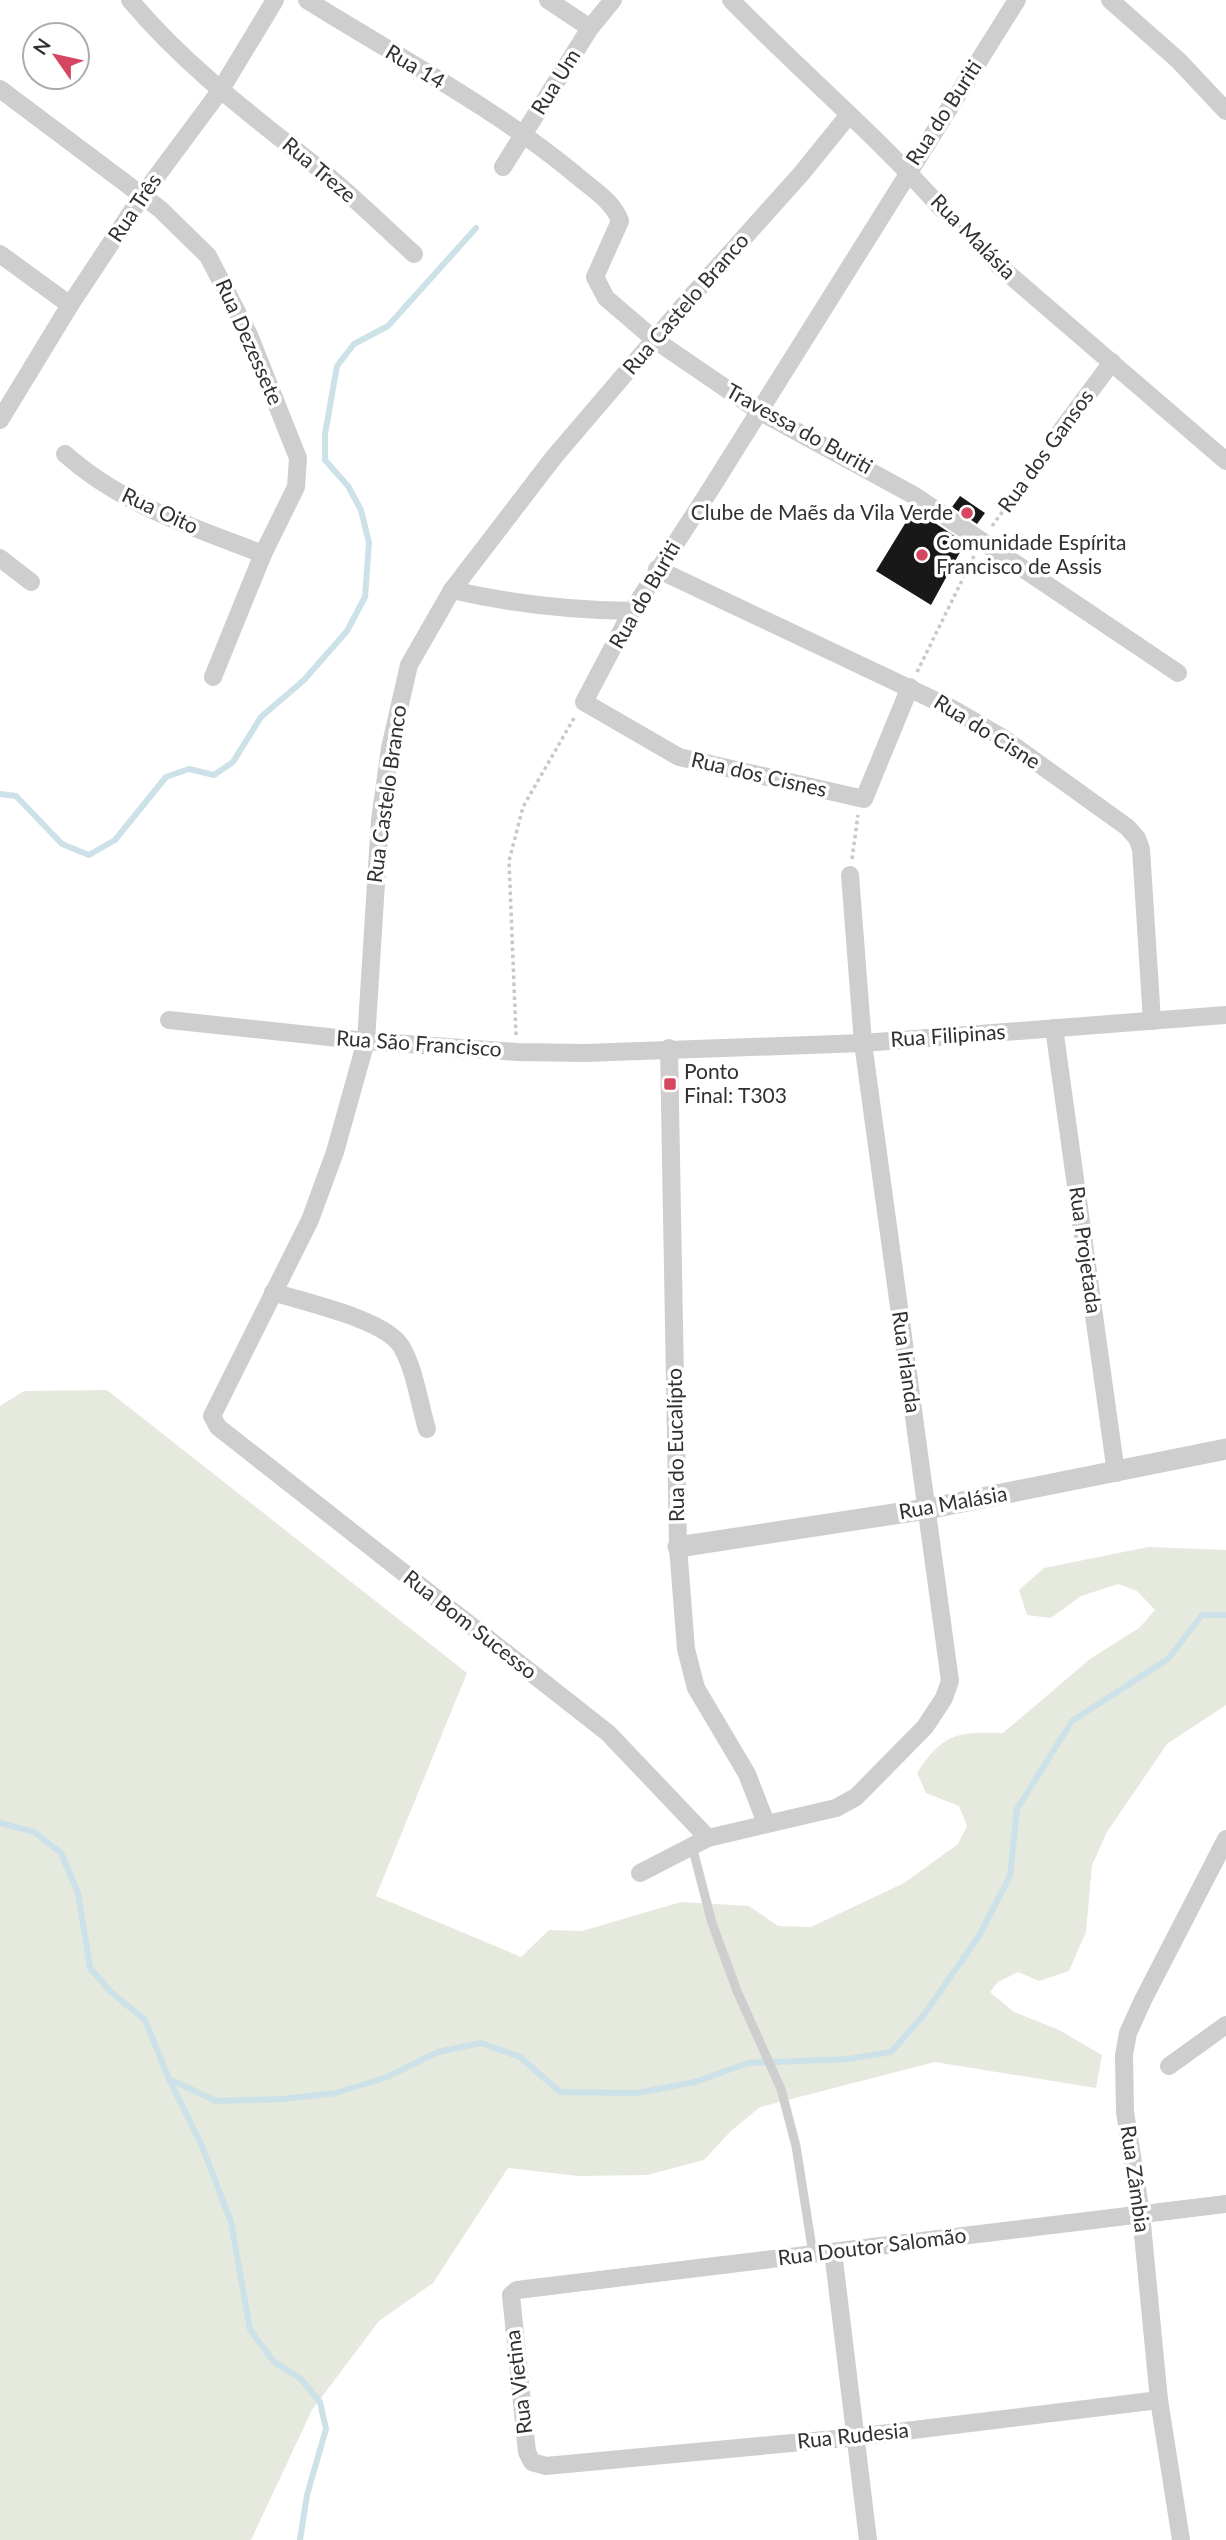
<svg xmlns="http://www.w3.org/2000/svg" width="1226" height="2540" font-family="Lato,sans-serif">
<rect width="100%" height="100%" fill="#fff"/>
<path fill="#e5e9de" d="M 107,1390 L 467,1673 L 376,1896 L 521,1957 L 549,1930 L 582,1931 L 681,1902 L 749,1906 L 778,1926 L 811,1927 L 904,1883 L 958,1844 L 967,1826 L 959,1806 L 926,1793 L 917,1773 C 944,1732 957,1732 1003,1733 L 1090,1659 L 1139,1628 L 1155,1610 L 1137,1591 L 1118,1584 L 1081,1596 L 1051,1618 L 1027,1615 L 1019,1590 L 1044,1568 L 1148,1547 L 1226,1550 L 1226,1705 L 1167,1744 L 1107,1832 L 1092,1865 L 1086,1932 L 1069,1971 L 1039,1981 L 1018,1972 L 998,1982 L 990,1992 L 1014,2012 L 1059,2030 L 1102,2055 L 1096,2088 L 935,2062 L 760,2107 L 731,2131 L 704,2160 L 647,2175 L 578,2176 L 508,2168 L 433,2283 L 379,2321 L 312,2410 L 251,2540 L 0,2540 L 0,1406 L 24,1391 Z"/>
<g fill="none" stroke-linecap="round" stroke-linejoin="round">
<g stroke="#cce1e8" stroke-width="6">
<path d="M 0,794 L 16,796 L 62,844 L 89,855 L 115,840 L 166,777 L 189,769 L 214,775 L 233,762 L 261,717 L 304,680 L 347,631 L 365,597 L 369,543 L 361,510 L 348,486 L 325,460 L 325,434 L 337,366 L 354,344 L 388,326 L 476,228"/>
<path d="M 0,1823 L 34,1832 L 61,1853 L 78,1893 L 90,1968 L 111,1992 L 145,2020 L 169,2079 L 216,2101 L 284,2099 L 336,2093 L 387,2077 L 438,2052 L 481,2043 L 520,2057 L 560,2092 L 637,2093 L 695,2082 L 748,2063 L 849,2059 L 891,2052 L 923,2016 L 979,1936 L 1010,1876 L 1017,1809 L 1072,1721 L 1168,1659 L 1202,1615 L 1226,1615"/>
<path d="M 169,2079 L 202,2146 L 231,2222 L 250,2329 L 273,2361 L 301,2379 L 320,2402 L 326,2429 L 307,2495 L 300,2540"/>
</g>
</g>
<g fill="#181818">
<path d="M 960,496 L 985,513 L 977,524 L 952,507 Z"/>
<path d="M 914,509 L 965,543 L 931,605 L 876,571 Z"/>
</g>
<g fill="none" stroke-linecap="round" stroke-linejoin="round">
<g stroke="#c8c8c8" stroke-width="3.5" stroke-dasharray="3.5 3.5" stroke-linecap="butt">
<path d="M 954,221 L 984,251"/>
<path d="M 992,526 L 1043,456"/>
<path d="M 917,672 L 974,556"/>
<path d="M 852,859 L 858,815"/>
<path d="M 516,1035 L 509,861 L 523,807 L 574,718"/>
</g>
<path stroke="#cecece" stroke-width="9" d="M 692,1846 L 712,1923 L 737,1991 L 781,2089 L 796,2146 L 813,2254"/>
<g stroke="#cecece" stroke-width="18">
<path d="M 130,0 C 186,67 254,117 322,171 C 354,197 383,226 414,254"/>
<path d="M 307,0 C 398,57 494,107 576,175 C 592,189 613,201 620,221 L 595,277 L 606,298 L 655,340 L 759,411 L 915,496 L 1178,673"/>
<path d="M 548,0 L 590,28"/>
<path d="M 731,0 C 800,71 876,135 942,209"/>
<path d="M 1110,0 L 1178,60 L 1226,111"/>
<path d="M 0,89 L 160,209 L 208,256 L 249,335 L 298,458 L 296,487 L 263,554 L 213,677"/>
<path d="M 503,167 L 590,28 L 613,0"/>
<path d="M 0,254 L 70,305"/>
<path d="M 997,264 L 1226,461"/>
<path d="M 0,420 L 70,305 L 142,196 L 220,91 L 275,0"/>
<path d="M 1054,440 L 1112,362"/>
<path d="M 65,454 C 122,505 193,527 263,554"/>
<path d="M 0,558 L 31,582"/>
<path d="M 657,569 L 953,709 L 1003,738 L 1127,827 L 1137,838 L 1141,849 L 1152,1021"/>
<path d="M 452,590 C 512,604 571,610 632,611"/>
<path d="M 910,687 L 864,799 L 679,757 L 584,702 L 632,611 L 710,490 L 1017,0"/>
<path d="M 169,1020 L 366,1041 L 517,1052 L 585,1053 L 863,1043 L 1226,1015"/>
<path d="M 1054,1028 L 1116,1473"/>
<path d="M 669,1048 L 678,1547 L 686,1649 L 696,1688 L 747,1774 L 766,1823"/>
<path d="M 273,1292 C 303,1302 385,1319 401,1346 C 415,1369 419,1403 427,1429"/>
<path d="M 708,1838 L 608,1733 L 218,1427 L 212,1416 L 310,1220 L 335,1152 L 366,1041 L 380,820 L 390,748 L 409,665 L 452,590 L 554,457 L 689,299 L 801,174 L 848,116"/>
<path d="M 640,1873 L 708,1838 L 836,1808 L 856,1797 L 925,1727 L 944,1698 L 950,1681 L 863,1043 L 850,875"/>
<path d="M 1169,2066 L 1226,2025"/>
<path d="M 833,2252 L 868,2540"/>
<path d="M 1159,2400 L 856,2437 L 546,2466 L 532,2462 L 527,2452 L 511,2295 L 517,2290 L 1226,2204"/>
<path d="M 1181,2540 L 1159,2400 L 1141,2214 L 1125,2112 L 1124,2055 L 1128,2033 L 1143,2000 L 1226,1839"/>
</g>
<path stroke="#cecece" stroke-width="21" d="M 678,1547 L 927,1509 L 1226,1449"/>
</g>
<g fill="#d54661" stroke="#fff" stroke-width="2.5">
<circle cx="967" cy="513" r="7"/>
<circle cx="922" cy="555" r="7"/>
<rect x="663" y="1077" width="14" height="14" rx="3.5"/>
</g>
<g text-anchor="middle" stroke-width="7" stroke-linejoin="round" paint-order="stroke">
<g font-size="21" fill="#313131" stroke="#fff">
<text transform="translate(415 67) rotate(31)" y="7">Rua 14</text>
<text transform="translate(556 82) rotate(-58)" y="7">Rua Um</text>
<text transform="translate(944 113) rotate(-57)" y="7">Rua do Buriti</text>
<text transform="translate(319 170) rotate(40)" y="7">Rua Treze</text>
<text transform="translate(135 208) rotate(-56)" y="7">Rua Três</text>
<text transform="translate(973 237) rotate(45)" y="7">Rua Malásia</text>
<text transform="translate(686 304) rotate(-49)" y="7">Rua Castelo Branco</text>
<text transform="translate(249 342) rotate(66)" y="7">Rua Dezessete</text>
<text transform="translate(799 429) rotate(29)" y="7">Travessa do Buriti</text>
<text transform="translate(1046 451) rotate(-54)" y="7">Rua dos Gansos</text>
<text transform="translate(160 511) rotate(25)" y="7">Rua Oito</text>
<text transform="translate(645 595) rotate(-60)" y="7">Rua do Buriti</text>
<text transform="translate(987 732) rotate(32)" y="7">Rua do Cisne</text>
<text transform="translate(759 775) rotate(13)" y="7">Rua dos Cisnes</text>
<text transform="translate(387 794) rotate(-82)" y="7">Rua Castelo Branco</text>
<text transform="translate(948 1036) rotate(-4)" y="7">Rua Filipinas</text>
<text transform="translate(419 1044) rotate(4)" y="7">Rua São Francisco</text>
<text transform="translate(1085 1250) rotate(82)" y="7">Rua Projetada</text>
<text transform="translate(906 1362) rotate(82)" y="7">Rua Irlanda</text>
<text transform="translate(676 1445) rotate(-91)" y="7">Rua do Eucalípto</text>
<text transform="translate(953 1503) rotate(-10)" y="7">Rua Malásia</text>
<text transform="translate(470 1625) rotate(38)" y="7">Rua Bom Sucesso</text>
<text transform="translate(1135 2179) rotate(82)" y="7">Rua Zâmbia</text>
<text transform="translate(872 2247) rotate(-7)" y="7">Rua Doutor Salomão</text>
<text transform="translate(519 2382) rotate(-97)" y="7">Rua Vietina</text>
<text transform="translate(853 2436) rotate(-6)" y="7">Rua Rudesia</text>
</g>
<g font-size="21" fill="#313131" stroke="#fff" text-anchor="start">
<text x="953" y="520" text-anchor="end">Clube de Maẽs da Vila Verde</text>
<text x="936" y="550">Comunidade Espírita<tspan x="936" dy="24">Francisco de Assis</tspan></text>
<text x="684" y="1079">Ponto<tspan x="684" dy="24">Final: T303</tspan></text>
</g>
</g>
<g transform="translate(56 56) rotate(304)"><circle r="33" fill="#ffffff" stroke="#adadad" stroke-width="2"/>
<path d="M0-5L12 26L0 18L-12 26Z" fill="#d54661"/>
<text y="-10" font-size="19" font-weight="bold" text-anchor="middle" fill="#313131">N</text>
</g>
</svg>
